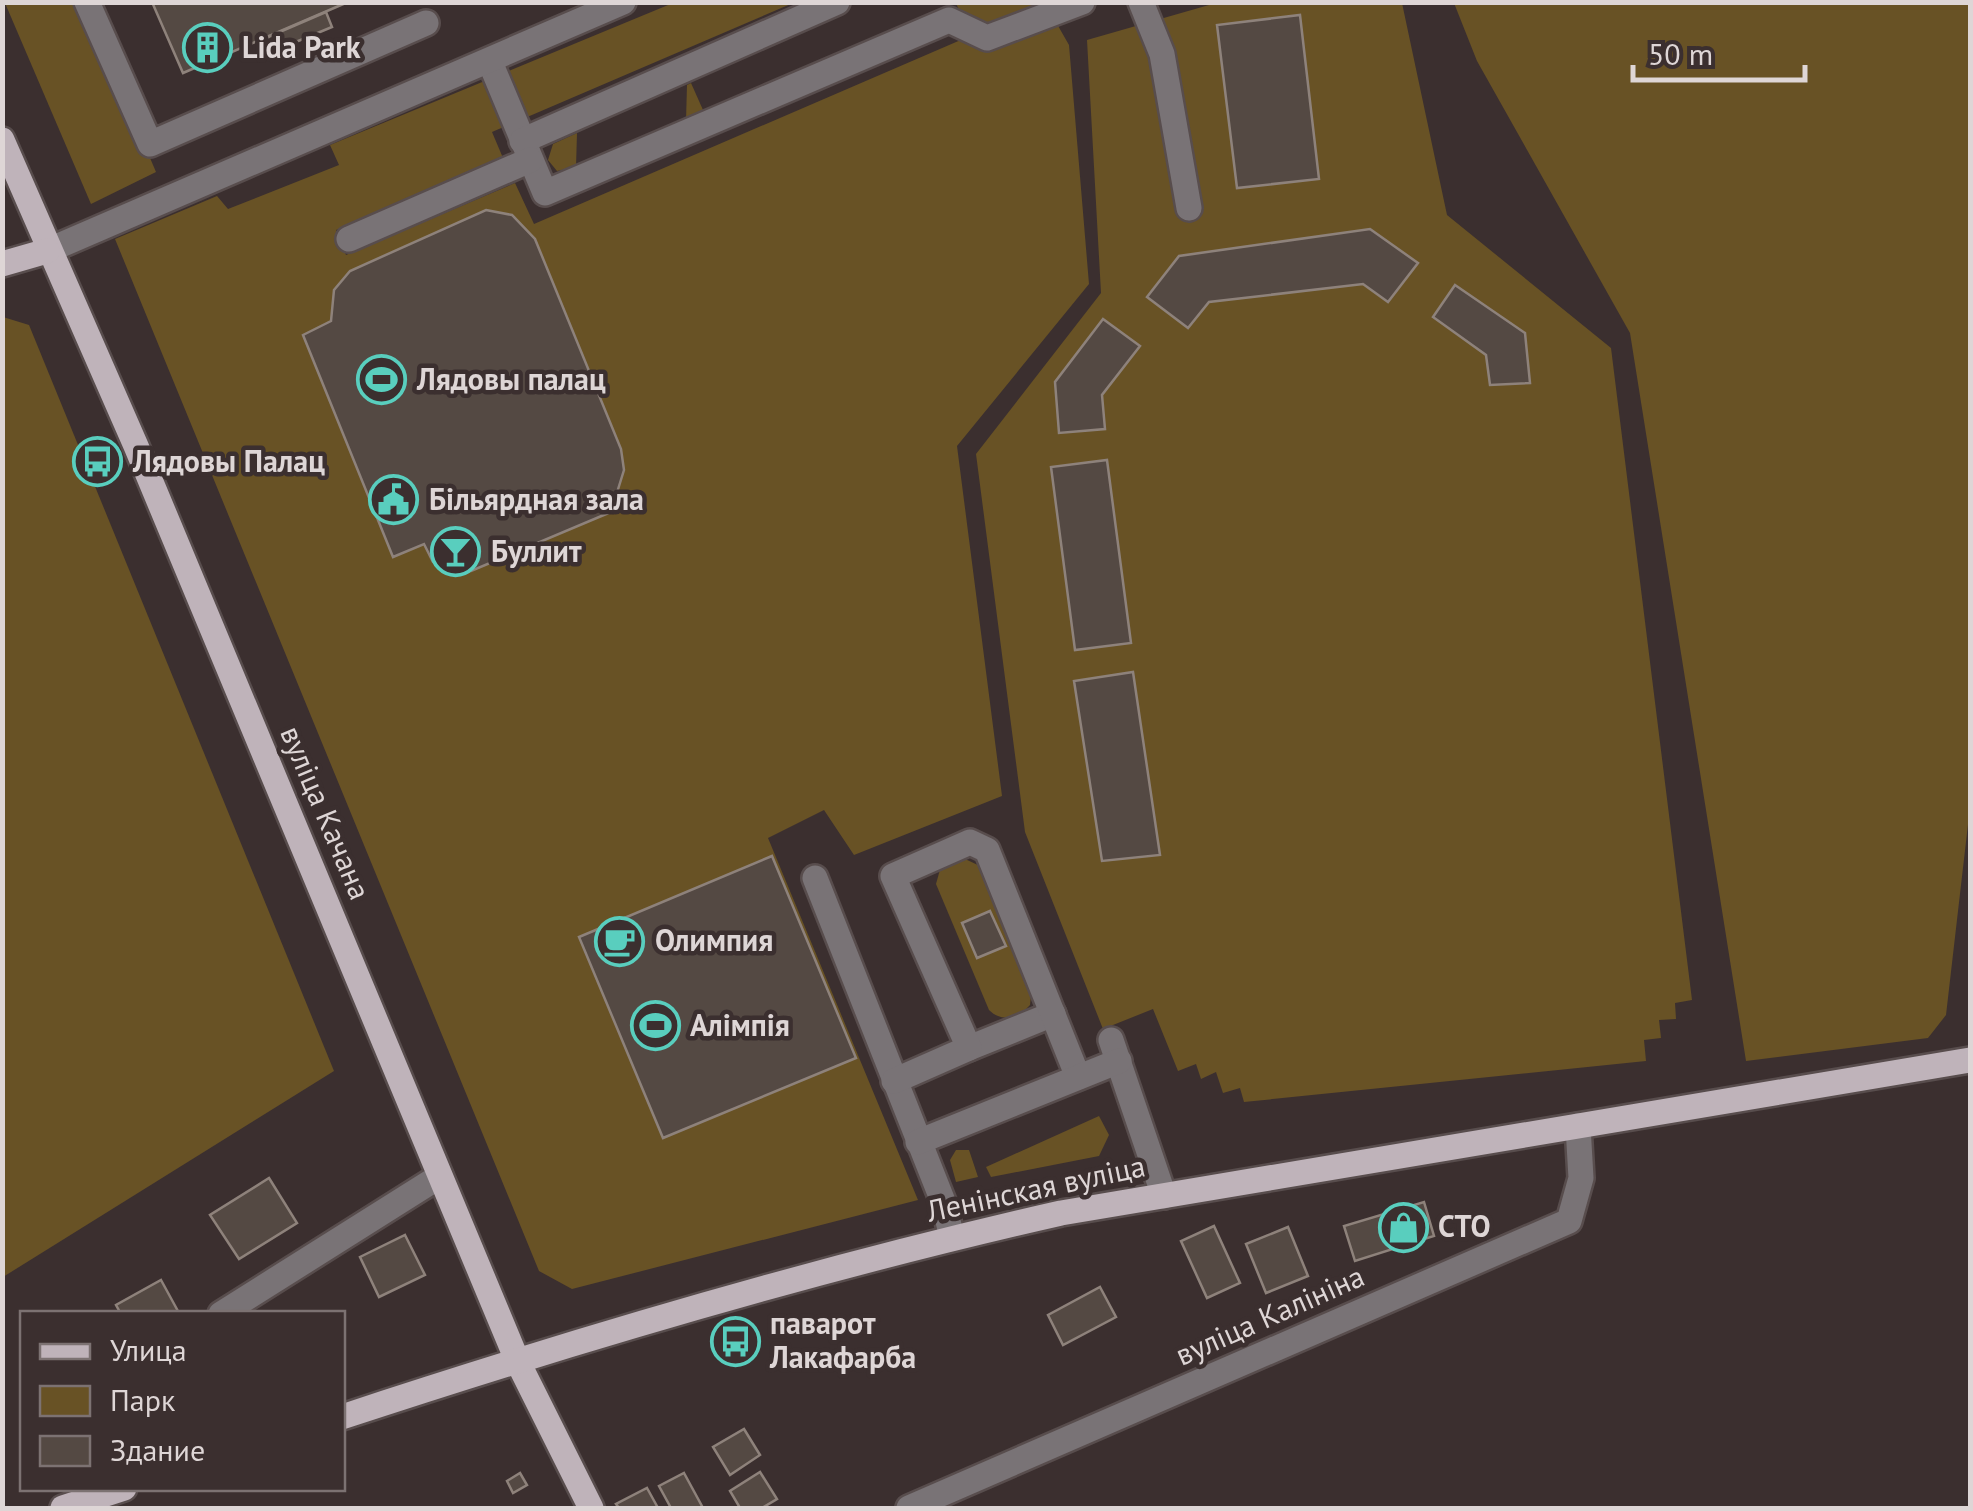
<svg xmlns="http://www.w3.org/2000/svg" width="1973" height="1511" font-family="'PT Sans',sans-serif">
<rect width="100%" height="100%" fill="#3b2f2f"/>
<g fill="#685225" fill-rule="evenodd">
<path d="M 5,3 L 84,3 L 156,172 L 91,204 Z"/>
<path d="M 673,3 L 793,3 L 492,132 L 503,158 L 336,230 L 346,255 L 515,183 L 534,224 L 970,36 L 956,3 L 1045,3 L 1069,45 L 1089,284 L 957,446 L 1002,796 L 854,855 L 824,810 L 768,838 L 918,1200 L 572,1289 L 539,1271 L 115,239 L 217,196 L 228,209 L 339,165 L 330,145 ZM 486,210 L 512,215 L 535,239 L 621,449 L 624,470 L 455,571 L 433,562 L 424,544 L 393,557 L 303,335 L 331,321 L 334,290 L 350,271 ZM 772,856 L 856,1057 L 664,1137 L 580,937 Z"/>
<path d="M 1216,3 L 1402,3 L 1447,215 L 1611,348 L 1692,1000 L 1675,1003 L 1676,1019 L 1659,1020 L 1661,1038 L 1644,1040 L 1646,1061 L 1244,1102 L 1240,1088 L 1223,1093 L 1216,1072 L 1201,1079 L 1196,1064 L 1178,1071 L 1153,1009 L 1103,1029 L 1025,832 L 976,454 L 1101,293 L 1087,40 Z"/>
<path d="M 1454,3 L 1970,3 L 1970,807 L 1946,1015 L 1928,1038 L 1746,1061 L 1630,333 L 1477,61 Z"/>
<path d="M 691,83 L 703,110 L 686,121 L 687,85 Z"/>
<path d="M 577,133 L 576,167 L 557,171 L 548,160 L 553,144 Z"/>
<path d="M 3,317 L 29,325 L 334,1071 L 3,1277 Z"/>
<path d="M 965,859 L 980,866 L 1032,987 L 1030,1005 C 1019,1018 1002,1023 989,1010 L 936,884 L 941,866 Z"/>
<path d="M 1099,1116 L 1109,1135 L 1099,1156 L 991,1177 L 986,1167 Z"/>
<path d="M 956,1150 L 969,1150 L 978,1177 L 956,1182 L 950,1160 Z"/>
</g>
<g fill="#544943" stroke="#8e827b" stroke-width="2.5">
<path d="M 152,2 L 348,2 L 183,73 Z"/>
<path d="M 326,12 L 332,27 L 274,51 L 268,37 Z"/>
<path d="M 1300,15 L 1319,179 L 1237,188 L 1217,25 Z"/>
<path d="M 486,210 L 512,215 L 535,239 L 621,449 L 624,470 L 611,512 L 471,571 L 455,571 L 433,562 L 424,544 L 393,557 L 303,335 L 331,321 L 334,290 L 350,271 Z"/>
<path d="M 1370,229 L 1418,263 L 1388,302 L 1363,284 L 1209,302 L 1188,328 L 1147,297 L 1179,256 Z"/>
<path d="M 1455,285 L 1525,333 L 1530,383 L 1490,385 L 1486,355 L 1433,317 Z"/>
<path d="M 1103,319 L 1140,346 L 1102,395 L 1105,429 L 1059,433 L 1055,382 Z"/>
<path d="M 1107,460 L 1131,643 L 1075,650 L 1051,467 Z"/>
<path d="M 1133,672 L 1160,855 L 1102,861 L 1074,681 Z"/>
<path d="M 772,856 L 856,1058 L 663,1138 L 579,937 Z"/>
<path d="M 990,911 L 1006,946 L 977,958 L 962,923 Z"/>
<path d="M 269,1178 L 297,1223 L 239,1259 L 210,1215 Z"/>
<path d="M 1424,1202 L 1434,1236 L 1355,1261 L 1344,1226 Z"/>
<path d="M 1214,1226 L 1240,1283 L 1207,1298 L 1181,1241 Z"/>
<path d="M 1288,1227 L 1308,1276 L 1266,1293 L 1246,1244 Z"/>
<path d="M 405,1235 L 425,1275 L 379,1297 L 360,1257 Z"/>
<path d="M 161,1280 L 179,1313 L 121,1314 L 116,1305 Z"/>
<path d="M 1100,1287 L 1116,1317 L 1063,1345 L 1048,1315 Z"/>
<path d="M 744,1429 L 760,1455 L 730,1475 L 713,1447 Z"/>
<path d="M 760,1472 L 777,1499 L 762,1508 L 740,1508 L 730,1491 Z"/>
<path d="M 520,1473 L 527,1485 L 513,1493 L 507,1481 Z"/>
<path d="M 684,1473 L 703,1508 L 671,1508 L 659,1486 Z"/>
<path d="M 647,1488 L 658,1508 L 619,1508 L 616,1504 Z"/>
</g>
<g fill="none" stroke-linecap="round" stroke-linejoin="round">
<defs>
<g id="minor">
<path d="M 87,2 L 150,144 L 426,23"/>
<path d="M 1141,2 L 1162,54 L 1189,208"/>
<path d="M 490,62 L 545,193 L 949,20 L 987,38 L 1082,2"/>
<path d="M 522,141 L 837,2"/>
<path d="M 349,239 L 530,160"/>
<path d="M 47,251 L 623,2"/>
<path d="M 815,878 L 944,1204 L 952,1238"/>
<path d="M 1111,1040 L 1164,1196"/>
<path d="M 969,1048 L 1053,1014"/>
<path d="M 894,1081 L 969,1048 L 893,876 L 970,842 L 987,850 L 1078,1077"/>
<path d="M 918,1142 L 1119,1061"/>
<path d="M 221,1314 L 440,1176"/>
<path d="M 909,1508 L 1569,1221 L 1581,1178 L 1578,1126"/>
</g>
<g id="major">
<path d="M 2,140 L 136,446 L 517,1360 L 591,1508"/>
<path d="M 2,264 L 47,251"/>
<path d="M 342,1417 C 579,1339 818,1268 1061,1213 L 1970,1060"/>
<path d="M 63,1508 L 124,1488"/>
</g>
</defs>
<use href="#minor" stroke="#584d4d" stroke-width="30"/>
<use href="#major" stroke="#584d4d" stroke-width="30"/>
<use href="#minor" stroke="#797376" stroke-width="25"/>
<use href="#major" stroke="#bfb3ba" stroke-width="25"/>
</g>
<defs>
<symbol id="building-ring" viewBox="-11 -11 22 22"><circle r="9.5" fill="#3b2f2f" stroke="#59cebe" stroke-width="1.5"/><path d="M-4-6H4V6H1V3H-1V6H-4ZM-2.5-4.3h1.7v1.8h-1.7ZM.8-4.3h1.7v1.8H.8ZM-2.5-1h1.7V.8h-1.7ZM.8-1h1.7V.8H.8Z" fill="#59cebe"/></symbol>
<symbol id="stadium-ring" viewBox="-11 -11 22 22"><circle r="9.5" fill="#3b2f2f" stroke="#59cebe" stroke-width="1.5"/><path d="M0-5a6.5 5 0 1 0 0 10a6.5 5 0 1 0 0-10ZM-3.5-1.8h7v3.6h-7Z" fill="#59cebe"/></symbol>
<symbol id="bus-ring" viewBox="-11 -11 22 22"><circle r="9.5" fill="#3b2f2f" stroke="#59cebe" stroke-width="1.5"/><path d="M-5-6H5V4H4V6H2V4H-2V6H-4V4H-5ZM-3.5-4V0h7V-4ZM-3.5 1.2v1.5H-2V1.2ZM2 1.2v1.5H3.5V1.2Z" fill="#59cebe"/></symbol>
<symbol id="civic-ring" viewBox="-11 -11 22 22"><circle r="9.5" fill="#3b2f2f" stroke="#59cebe" stroke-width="1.5"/><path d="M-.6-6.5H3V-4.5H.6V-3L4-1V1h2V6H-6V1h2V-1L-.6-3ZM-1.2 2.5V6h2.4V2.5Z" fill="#59cebe"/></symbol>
<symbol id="bar-ring" viewBox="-11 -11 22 22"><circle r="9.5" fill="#3b2f2f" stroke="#59cebe" stroke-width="1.5"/><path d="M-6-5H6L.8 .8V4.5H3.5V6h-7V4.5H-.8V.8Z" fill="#59cebe"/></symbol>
<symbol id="cafe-ring" viewBox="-11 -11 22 22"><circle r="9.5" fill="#3b2f2f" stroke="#59cebe" stroke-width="1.5"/><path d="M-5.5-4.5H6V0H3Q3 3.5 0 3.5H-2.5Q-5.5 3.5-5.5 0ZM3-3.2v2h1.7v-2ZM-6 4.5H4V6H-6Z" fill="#59cebe"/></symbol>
<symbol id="shop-ring" viewBox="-11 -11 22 22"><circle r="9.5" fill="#3b2f2f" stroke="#59cebe" stroke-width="1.5"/><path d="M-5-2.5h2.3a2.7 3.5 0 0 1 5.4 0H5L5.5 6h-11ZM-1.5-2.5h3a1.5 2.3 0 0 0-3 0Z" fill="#59cebe"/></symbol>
</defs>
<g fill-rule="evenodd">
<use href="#building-ring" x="180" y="20" width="55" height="55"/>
<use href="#stadium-ring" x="354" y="352" width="55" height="55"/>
<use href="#bus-ring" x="70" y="434" width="55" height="55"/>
<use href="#civic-ring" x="366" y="472" width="55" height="55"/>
<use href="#bar-ring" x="428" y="524" width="55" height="55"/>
<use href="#cafe-ring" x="592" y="914" width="55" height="55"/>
<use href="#stadium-ring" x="628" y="998" width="55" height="55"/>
<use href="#shop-ring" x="1376" y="1200" width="55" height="55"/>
<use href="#bus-ring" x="708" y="1314" width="55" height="55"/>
</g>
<g text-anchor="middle" stroke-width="9" stroke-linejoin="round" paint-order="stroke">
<g font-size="30" font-weight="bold" fill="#ded6d6" stroke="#3b2f2f" text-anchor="start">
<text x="242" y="58">Lida Park</text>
<text x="417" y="390">Лядовы палац</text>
<text x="133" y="472">Лядовы Палац</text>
<text x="429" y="510">Більярдная зала</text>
<text x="491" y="562">Буллит</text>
<text x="655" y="951">Олимпия</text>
<text x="690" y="1036">Алімпія</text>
<text x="1438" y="1237">СТО</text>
<text x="770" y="1334">паварот<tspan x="770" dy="34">Лакафарба</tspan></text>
</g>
<g font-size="30" fill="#ded6d6" stroke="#3b2f2f">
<text transform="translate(325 813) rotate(67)" y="10">вуліца Качана</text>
<text transform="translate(1036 1189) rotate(-12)" y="10">Ленінская вуліца</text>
<text transform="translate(1270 1316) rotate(-24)" y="10">вуліца Калініна</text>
</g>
</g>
<rect width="1973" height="1511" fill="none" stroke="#ded6d6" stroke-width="10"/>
<rect x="20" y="1311" width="325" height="180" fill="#3b2f2f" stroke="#7c7272" stroke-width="2.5"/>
<rect x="40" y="1344" width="50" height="15" fill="#bfb3ba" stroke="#7c7272" stroke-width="2.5"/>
<text x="110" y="1361" font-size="30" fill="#ded6d6">Улица</text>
<rect x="40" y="1386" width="50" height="30" fill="#685225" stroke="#7c7272" stroke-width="2.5"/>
<text x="110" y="1411" font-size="30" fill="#ded6d6">Парк</text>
<rect x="40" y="1436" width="50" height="30" fill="#544943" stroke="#7c7272" stroke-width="2.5"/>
<text x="110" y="1461" font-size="30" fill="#ded6d6">Здание</text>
<path d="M1633 65v15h172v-15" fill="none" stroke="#ded6d6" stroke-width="5"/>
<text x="1648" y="65" font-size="30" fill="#ded6d6" stroke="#3b2f2f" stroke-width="8" paint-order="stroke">50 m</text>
</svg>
